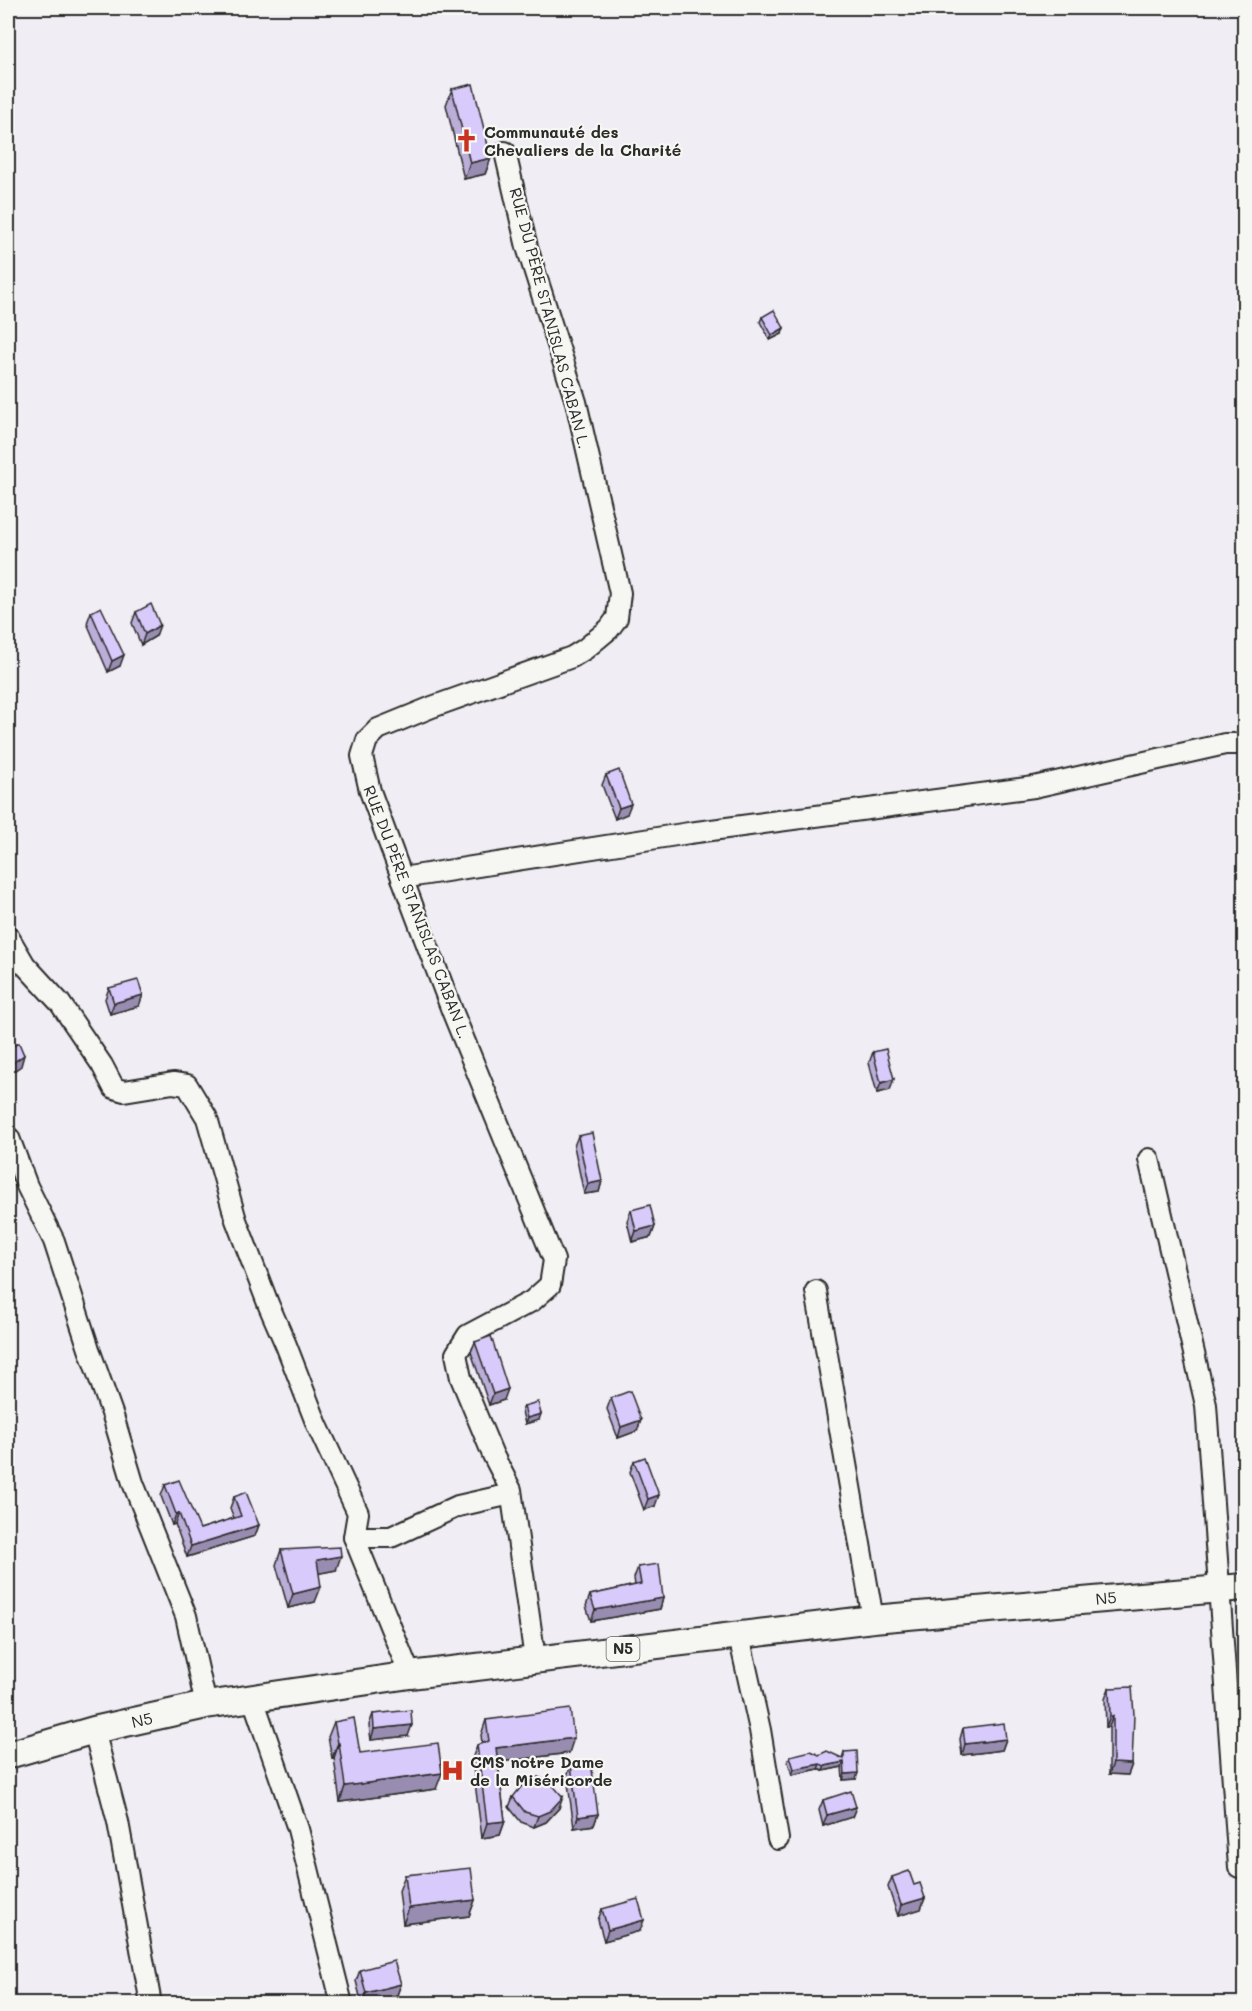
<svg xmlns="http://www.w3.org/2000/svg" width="1252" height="2011" font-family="Mali,sans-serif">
<rect width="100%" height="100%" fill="#f0edf4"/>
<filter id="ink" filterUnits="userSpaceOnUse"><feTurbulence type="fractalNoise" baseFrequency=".0167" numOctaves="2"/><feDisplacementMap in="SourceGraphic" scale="12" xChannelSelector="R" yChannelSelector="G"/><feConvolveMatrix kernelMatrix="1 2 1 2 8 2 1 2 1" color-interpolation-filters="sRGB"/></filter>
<g filter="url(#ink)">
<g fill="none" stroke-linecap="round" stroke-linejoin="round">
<defs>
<g id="minor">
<path d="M 505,152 L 527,247 L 576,402 L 620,593 L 617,618 L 609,629 L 585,649 L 572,657 L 432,707 L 378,729 L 367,740 L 362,756 L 370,791 L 414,910 L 453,1013 L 554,1260 L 550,1285 L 532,1301 L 468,1335 L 456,1354 L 461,1378 L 493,1455 L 511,1490 L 535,1659"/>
<path d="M 402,878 L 689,833 L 1034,787 L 1225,744 L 1244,744"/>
<path d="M 8,936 L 25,965 L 60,1003 L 102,1065 L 114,1088 L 124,1091 L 173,1083 L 187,1085 L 207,1118 L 236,1220 L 269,1306 L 286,1345 L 317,1425 L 358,1513 L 354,1537 L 410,1675"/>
<path d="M 9,1138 L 27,1186 L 54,1241 L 89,1349 L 113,1416 L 133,1483 L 186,1616 L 206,1705"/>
<path d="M 1149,1159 L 1206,1405 L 1239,1867"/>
<path d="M 816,1291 L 873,1619"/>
<path d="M 354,1537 L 391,1537 L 458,1506 L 511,1494"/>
<path d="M 739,1636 L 760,1730 L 778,1839"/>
<path d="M 253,1699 L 298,1829 L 342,2004"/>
<path d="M 94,1730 L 118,1822 L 151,2004"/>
</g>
<path id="major" d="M 8,1755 L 94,1730 L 206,1705 L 410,1675 L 873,1619 L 1244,1587"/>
</defs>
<use href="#minor" stroke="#2b2b2b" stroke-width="24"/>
<use href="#major" stroke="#2b2b2b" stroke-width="30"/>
<use href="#minor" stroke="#f6f6f2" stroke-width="20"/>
<use href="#major" stroke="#f6f6f2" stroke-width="26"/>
</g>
<g fill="#bbaed9" stroke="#2b2b2b" stroke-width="1.5">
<path d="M 452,89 L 491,158 L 485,174 L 464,179 L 446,105 Z"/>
<path d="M 762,317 L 782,334 L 770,340 L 760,322 Z"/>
<path d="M 91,612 L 120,666 L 108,672 L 87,623 Z"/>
<path d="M 136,612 L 156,636 L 141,645 L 132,623 Z"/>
<path d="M 606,775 L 627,814 L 615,819 L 602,785 Z"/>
<path d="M 109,988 L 139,1006 L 110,1014 L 105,999 Z"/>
<path d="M 873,1052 L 890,1090 L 877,1093 L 869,1063 Z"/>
<path d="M 1241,1074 L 1245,1074 L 1245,1102 L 1238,1103 L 1237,1084 Z"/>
<path d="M 578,1136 L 602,1181 L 599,1192 L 584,1194 L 574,1146 Z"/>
<path d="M 631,1210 L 655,1226 L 651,1237 L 632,1242 L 627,1221 Z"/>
<path d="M 475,1342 L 504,1400 L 489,1405 L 471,1352 Z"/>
<path d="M 611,1398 L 641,1420 L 637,1431 L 618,1438 L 607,1409 Z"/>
<path d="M 524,1406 L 539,1420 L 525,1424 L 522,1411 Z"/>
<path d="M 634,1461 L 655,1506 L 644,1510 L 630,1472 Z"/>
<path d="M 165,1485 L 200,1529 L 234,1518 L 230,1508 L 234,1497 L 259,1525 L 255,1536 L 187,1557 L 175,1524 L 172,1525 L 161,1496 Z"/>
<path d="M 281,1550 L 336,1570 L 319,1573 L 315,1602 L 288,1608 L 276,1565 Z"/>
<path d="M 638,1567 L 663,1598 L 660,1609 L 591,1621 L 586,1606 L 590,1595 L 635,1585 L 634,1578 Z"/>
<path d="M 1109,1688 L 1132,1764 L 1128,1775 L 1109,1774 L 1109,1727 L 1106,1727 L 1105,1699 Z"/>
<path d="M 373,1714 L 408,1736 L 371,1740 L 369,1725 Z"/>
<path d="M 486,1720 L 569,1753 L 498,1762 L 505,1821 L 500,1835 L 482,1838 L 472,1759 L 477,1745 L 482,1743 L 481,1735 Z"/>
<path d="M 334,1722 L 360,1753 L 436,1789 L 340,1802 L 334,1758 L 332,1758 L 328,1737 Z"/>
<path d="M 963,1728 L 1006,1739 L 1002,1750 L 962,1755 L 960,1739 Z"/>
<path d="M 844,1752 L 856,1779 L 843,1780 L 842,1767 L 823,1771 L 818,1769 L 792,1775 L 788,1762 L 790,1756 L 819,1755 L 842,1758 Z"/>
<path d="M 571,1765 L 598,1814 L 594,1825 L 574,1828 L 567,1776 Z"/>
<path d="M 513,1797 L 559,1808 L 546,1822 L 534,1827 L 521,1822 L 509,1807 Z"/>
<path d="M 823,1800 L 856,1807 L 852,1817 L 823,1826 L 819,1810 Z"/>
<path d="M 405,1875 L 475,1900 L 469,1916 L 403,1924 L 399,1891 Z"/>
<path d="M 892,1877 L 914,1885 L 925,1898 L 921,1909 L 898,1916 L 888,1887 Z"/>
<path d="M 602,1909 L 640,1931 L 604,1941 L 598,1920 Z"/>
<path d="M 360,1970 L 401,1984 L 397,1995 L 362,2004 L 356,1981 Z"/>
</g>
<g fill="#988db0" stroke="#2b2b2b" stroke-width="1.5">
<path d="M 491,158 L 485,174 L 464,179 L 470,163 Z"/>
<path d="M 784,328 L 782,334 L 770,340 L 772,335 Z"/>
<path d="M 160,625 L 156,636 L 141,645 L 145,634 Z"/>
<path d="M 124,655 L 120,666 L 108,672 L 112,661 Z"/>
<path d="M 631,804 L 627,814 L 615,819 L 619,808 Z"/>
<path d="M 143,995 L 139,1006 L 110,1014 L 114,1003 Z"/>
<path d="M 24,1055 L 21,1066 L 8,1075 L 8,1066 Z"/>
<path d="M 894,1079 L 890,1090 L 877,1093 L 881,1083 Z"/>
<path d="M 1242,1092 L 1245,1092 L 1245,1102 L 1238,1103 Z"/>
<path d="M 602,1181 L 599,1192 L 584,1194 L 588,1184 Z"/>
<path d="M 655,1226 L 651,1237 L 632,1242 L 636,1231 Z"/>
<path d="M 508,1389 L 504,1400 L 489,1405 L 493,1394 Z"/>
<path d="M 541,1414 L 539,1420 L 525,1424 L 527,1418 Z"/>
<path d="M 641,1420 L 637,1431 L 618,1438 L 621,1427 Z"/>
<path d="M 659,1495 L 655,1506 L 644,1510 L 648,1499 Z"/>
<path d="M 179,1513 L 175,1524 L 172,1525 L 176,1514 Z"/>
<path d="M 259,1525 L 255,1536 L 187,1557 L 191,1546 Z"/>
<path d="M 341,1556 L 336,1570 L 311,1575 L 317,1560 Z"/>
<path d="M 321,1587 L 315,1602 L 288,1608 L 293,1594 Z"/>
<path d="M 663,1598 L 660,1609 L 591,1621 L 595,1610 Z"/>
<path d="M 1110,1716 L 1113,1716 L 1109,1727 L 1106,1727 Z"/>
<path d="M 412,1725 L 408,1736 L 371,1740 L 374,1729 Z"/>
<path d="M 574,1738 L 569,1753 L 491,1763 L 496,1748 Z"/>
<path d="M 1006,1739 L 1002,1750 L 962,1755 L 965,1744 Z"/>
<path d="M 338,1743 L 339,1743 L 334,1758 L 332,1758 Z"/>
<path d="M 844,1762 L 842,1767 L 823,1771 L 825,1766 Z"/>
<path d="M 1113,1763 L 1132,1764 L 1128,1775 L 1109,1774 Z"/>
<path d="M 820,1764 L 818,1769 L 792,1775 L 794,1769 Z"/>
<path d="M 442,1773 L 436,1789 L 340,1802 L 345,1786 Z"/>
<path d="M 858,1773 L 856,1779 L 843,1780 L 845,1774 Z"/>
<path d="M 563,1797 L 559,1808 L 546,1822 L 534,1827 L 538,1816 Z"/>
<path d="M 856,1807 L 852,1817 L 823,1826 L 827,1815 Z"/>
<path d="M 598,1814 L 594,1825 L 574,1828 L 578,1817 Z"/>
<path d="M 505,1821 L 500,1835 L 482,1838 L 487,1823 Z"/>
<path d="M 925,1898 L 921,1909 L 898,1916 L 901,1905 Z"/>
<path d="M 475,1900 L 469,1916 L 403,1924 L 409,1908 Z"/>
<path d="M 644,1920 L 640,1931 L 604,1941 L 608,1930 Z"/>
<path d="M 401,1984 L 397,1995 L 363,2004 L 366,1993 Z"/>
</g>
<g fill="#d9cafc" stroke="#2b2b2b" stroke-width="1.5">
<path d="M 473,84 L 491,158 L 470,163 L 452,89 Z"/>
<path d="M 774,310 L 784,328 L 772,335 L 762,317 Z"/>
<path d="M 151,604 L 160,625 L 145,634 L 136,612 Z"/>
<path d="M 101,607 L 124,655 L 112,661 L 91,612 Z"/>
<path d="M 619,770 L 631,804 L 619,808 L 606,775 Z"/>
<path d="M 138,980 L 143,995 L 114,1003 L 109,988 Z"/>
<path d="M 19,1043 L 24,1055 L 8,1066 L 8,1048 Z"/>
<path d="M 886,1049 L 894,1079 L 881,1083 L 873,1052 Z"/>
<path d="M 1241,1074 L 1245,1074 L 1245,1092 L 1242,1092 Z"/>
<path d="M 592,1133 L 602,1181 L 588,1184 L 578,1136 Z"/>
<path d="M 650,1205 L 655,1226 L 636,1231 L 631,1210 Z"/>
<path d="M 491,1336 L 508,1389 L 493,1394 L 475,1342 Z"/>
<path d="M 630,1391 L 641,1420 L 621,1427 L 611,1398 Z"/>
<path d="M 538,1402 L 541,1414 L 527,1418 L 524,1406 Z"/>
<path d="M 645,1457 L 659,1495 L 648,1499 L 634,1461 Z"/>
<path d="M 179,1480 L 200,1529 L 241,1516 L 234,1497 L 246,1492 L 259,1525 L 191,1546 L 179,1513 L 176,1514 L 165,1485 Z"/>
<path d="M 340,1547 L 341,1556 L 317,1560 L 321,1587 L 293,1594 L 281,1550 Z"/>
<path d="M 659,1564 L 663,1598 L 595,1610 L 590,1595 L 641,1584 L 638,1567 Z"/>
<path d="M 1132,1687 L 1134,1715 L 1132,1764 L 1113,1763 L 1113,1716 L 1110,1716 L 1109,1688 Z"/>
<path d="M 570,1709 L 574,1738 L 496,1748 L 505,1821 L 487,1823 L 477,1745 L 489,1741 L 486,1720 Z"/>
<path d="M 411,1710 L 412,1725 L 374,1729 L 373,1714 Z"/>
<path d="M 354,1718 L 360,1753 L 438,1743 L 442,1773 L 345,1786 L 339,1743 L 338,1743 L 334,1722 Z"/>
<path d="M 1004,1723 L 1006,1739 L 965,1744 L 963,1728 Z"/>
<path d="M 811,1751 L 819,1755 L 827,1751 L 844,1759 L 844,1752 L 857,1751 L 858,1773 L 845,1774 L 844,1762 L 825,1766 L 820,1764 L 794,1769 L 790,1756 Z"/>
<path d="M 591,1762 L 598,1814 L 578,1817 L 571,1765 Z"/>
<path d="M 538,1777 L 550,1782 L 563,1797 L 550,1811 L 538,1816 L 525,1812 L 513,1797 L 525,1782 Z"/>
<path d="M 851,1791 L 856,1807 L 827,1815 L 823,1800 Z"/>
<path d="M 471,1868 L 475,1900 L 409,1908 L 405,1875 Z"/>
<path d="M 909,1871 L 914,1885 L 920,1883 L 925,1898 L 901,1905 L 892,1877 Z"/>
<path d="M 638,1899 L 644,1920 L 608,1930 L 602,1909 Z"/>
<path d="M 394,1961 L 401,1984 L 366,1993 L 360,1970 Z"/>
</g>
</g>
<defs>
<symbol id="church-bare" viewBox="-9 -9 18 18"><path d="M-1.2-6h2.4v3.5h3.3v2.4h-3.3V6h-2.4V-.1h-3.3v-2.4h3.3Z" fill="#c8321e" stroke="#f6f6f2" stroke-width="2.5" paint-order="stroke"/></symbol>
<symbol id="hospital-bare" viewBox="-9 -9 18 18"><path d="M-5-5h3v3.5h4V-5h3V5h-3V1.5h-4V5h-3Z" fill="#c8321e" stroke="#f6f6f2" stroke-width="2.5" paint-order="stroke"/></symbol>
</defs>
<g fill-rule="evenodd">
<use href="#church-bare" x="450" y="124" width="33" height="33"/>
<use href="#hospital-bare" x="436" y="1754" width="33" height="33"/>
</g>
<g text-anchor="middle" stroke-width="4.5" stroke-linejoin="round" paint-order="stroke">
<rect fill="#f6f6f2" stroke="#686867" stroke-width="1.5" x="606.5" y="1637" width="33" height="24" rx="4.5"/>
<g font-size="15" font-weight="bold" fill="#2b2b2b">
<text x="623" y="1654">N5</text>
</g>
<g font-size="16" font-weight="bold" fill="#2b2b2b" stroke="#f6f6f2" text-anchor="start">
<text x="484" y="138">Communauté des<tspan x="484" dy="18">Chevaliers de la Charité</tspan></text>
<text x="470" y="1768">CMS notre Dame<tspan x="470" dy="18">de la Miséricorde</tspan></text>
</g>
<g font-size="16" fill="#2b2b2b" stroke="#f6f6f2">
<text transform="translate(550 318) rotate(75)" y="6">RUE DU PÈRE STANISLAS CABAN L.</text>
<text transform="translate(417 912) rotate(69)" y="6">RUE DU PÈRE STANISLAS CABAN L.</text>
<text transform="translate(1106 1598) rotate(-5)" y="6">N5</text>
<text transform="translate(142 1720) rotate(-13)" y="6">N5</text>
</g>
</g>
<rect width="1252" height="2011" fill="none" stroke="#f6f6f2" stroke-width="30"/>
<rect x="15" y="15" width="1222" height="1981" fill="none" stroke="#2b2b2b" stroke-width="2" filter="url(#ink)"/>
</svg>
